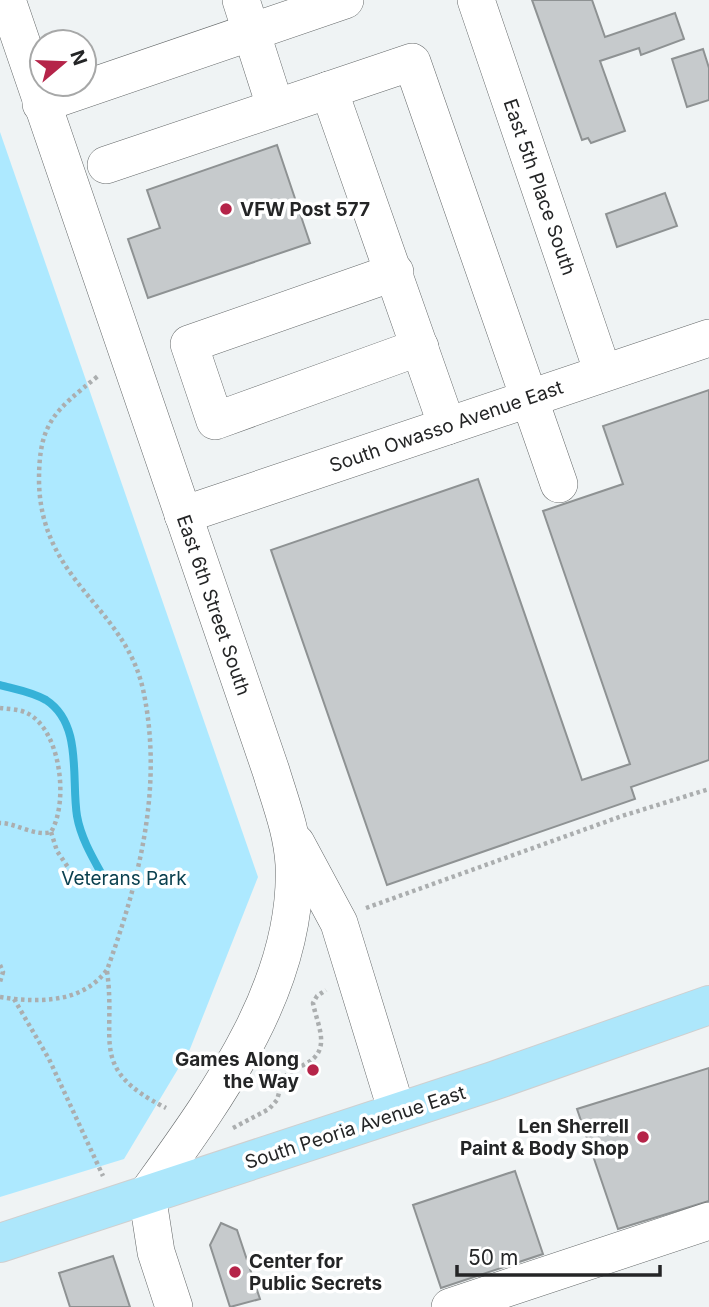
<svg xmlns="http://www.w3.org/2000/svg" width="709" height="1307" font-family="Inter,sans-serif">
<rect width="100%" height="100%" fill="#eff3f4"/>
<path fill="#ade9ff" d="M 0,132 L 258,877 L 190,1049 L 124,1159 L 0,1197 Z"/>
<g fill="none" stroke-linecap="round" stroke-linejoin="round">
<path stroke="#36b2d8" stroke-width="8" d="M 0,685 C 15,689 33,692 46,700 C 83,724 71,779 77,816 C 81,839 94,860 105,880"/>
</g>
<g fill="#c6cacc" stroke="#8e9293" stroke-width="2">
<path d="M 532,0 L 592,0 L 605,37 L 675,13 L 684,39 L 641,55 L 639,48 L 600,61 L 625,131 L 591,143 L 588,138 L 582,140 Z"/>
<path d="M 703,49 L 709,68 L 709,100 L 687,107 L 672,59 Z"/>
<path d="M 277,145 L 310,243 L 148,298 L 128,239 L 160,228 L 147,190 Z"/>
<path d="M 665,193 L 677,226 L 617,247 L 606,214 Z"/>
<path d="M 709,390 L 709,760 L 631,787 L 635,799 L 387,885 L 271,550 L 478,479 L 582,780 L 630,764 L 543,511 L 623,484 L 603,426 Z"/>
<path d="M 709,1068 L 709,1201 L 618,1229 L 577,1109 Z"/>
<path d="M 515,1171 L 543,1254 L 441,1288 L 413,1205 Z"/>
<path d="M 221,1223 L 237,1230 L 260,1299 L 230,1307 L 210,1245 Z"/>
<path d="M 113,1256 L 130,1307 L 70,1307 L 59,1273 Z"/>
</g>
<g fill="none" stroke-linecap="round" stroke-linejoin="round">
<defs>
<g id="minor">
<path d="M 7,0 L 271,771 C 280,801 292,831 294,864 C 299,987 215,1099 147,1194 L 156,1252 L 174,1307"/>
<path d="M 241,0 L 275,106"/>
<path d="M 476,0 L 603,373"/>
<path d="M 329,90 L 447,426"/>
<path d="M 41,104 L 345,0"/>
<path d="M 106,165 L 412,62 L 559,484"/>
<path d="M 395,272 L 189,344 L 215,421 L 420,347"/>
<path d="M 183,515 L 709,338"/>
<path d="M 296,843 L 339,923 L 397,1112"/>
<path d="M 450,1307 L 709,1221"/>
</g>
<path id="major" d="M 0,1243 L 493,1081 L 709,1005"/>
</defs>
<use href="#minor" stroke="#646869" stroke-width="38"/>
<use href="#major" stroke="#cfcfcf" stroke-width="40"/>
<g stroke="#abaeaf" stroke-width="4.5" stroke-dasharray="3.5 3.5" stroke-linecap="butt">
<path d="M 0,708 C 8,709 19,709 27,713 C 61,730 69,802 51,832 C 36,837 16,823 0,823"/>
<path d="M 51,832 L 57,851 L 80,885"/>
<path d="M 366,908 L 622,816 L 709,789"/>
<path d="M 0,965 L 3,972 L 0,982"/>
<path d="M 107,971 C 117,1042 87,1068 166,1108"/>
<path d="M 0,997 L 14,999 L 49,1059 L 103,1176"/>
<path d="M 14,999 C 49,1002 84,1000 107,970 C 139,881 163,789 144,694 C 127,606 40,583 39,480 C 39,422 55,411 98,376"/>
<path d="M 233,1128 L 269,1109 L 277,1100 L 283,1078 C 291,1071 298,1068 307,1063 C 332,1049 317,1025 313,1003 L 317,996 L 326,990"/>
</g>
<use href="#minor" stroke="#fff" stroke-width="37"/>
<use href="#major" stroke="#ade7fb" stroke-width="38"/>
</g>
<g fill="#b52449" stroke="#fff" stroke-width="2.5">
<circle cx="226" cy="209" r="7"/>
<circle cx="313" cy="1070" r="7"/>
<circle cx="643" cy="1137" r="7"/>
<circle cx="235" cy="1272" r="7"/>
</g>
<g text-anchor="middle" stroke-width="7" stroke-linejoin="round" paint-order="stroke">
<g font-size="19" fill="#242526" stroke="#fff">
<text transform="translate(540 187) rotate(71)" y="7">East 5th Place South</text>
<text transform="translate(446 426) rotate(-19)" y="7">South Owasso Avenue East</text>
<text transform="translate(214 605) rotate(71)" y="7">East 6th Street South</text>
<text transform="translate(355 1127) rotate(-18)" y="7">South Peoria Avenue East</text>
</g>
<g font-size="19" font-weight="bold" fill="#242526" stroke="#fff" text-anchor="start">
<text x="240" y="216">VFW Post 577</text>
<text x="299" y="1066" text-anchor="end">Games Along<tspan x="299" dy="22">the Way</tspan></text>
<text x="629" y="1133" text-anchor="end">Len Sherrell<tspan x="629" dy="22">Paint &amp; Body Shop</tspan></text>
<text x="249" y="1268">Center for<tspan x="249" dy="22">Public Secrets</tspan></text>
</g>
<g font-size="19" fill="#0b4150" stroke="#fff">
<text x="124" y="885">Veterans Park</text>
</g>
</g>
<g transform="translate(63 63) rotate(71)"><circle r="33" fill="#ffffff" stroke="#a7a8a8" stroke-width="2"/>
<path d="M0-5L12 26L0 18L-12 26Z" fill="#b52449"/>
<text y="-10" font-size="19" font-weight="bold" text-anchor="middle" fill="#242526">N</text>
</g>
<path d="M457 1265v10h203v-10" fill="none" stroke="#242526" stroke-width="3.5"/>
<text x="468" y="1265" font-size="21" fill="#242526" stroke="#ffffff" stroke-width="5" paint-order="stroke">50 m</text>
</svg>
